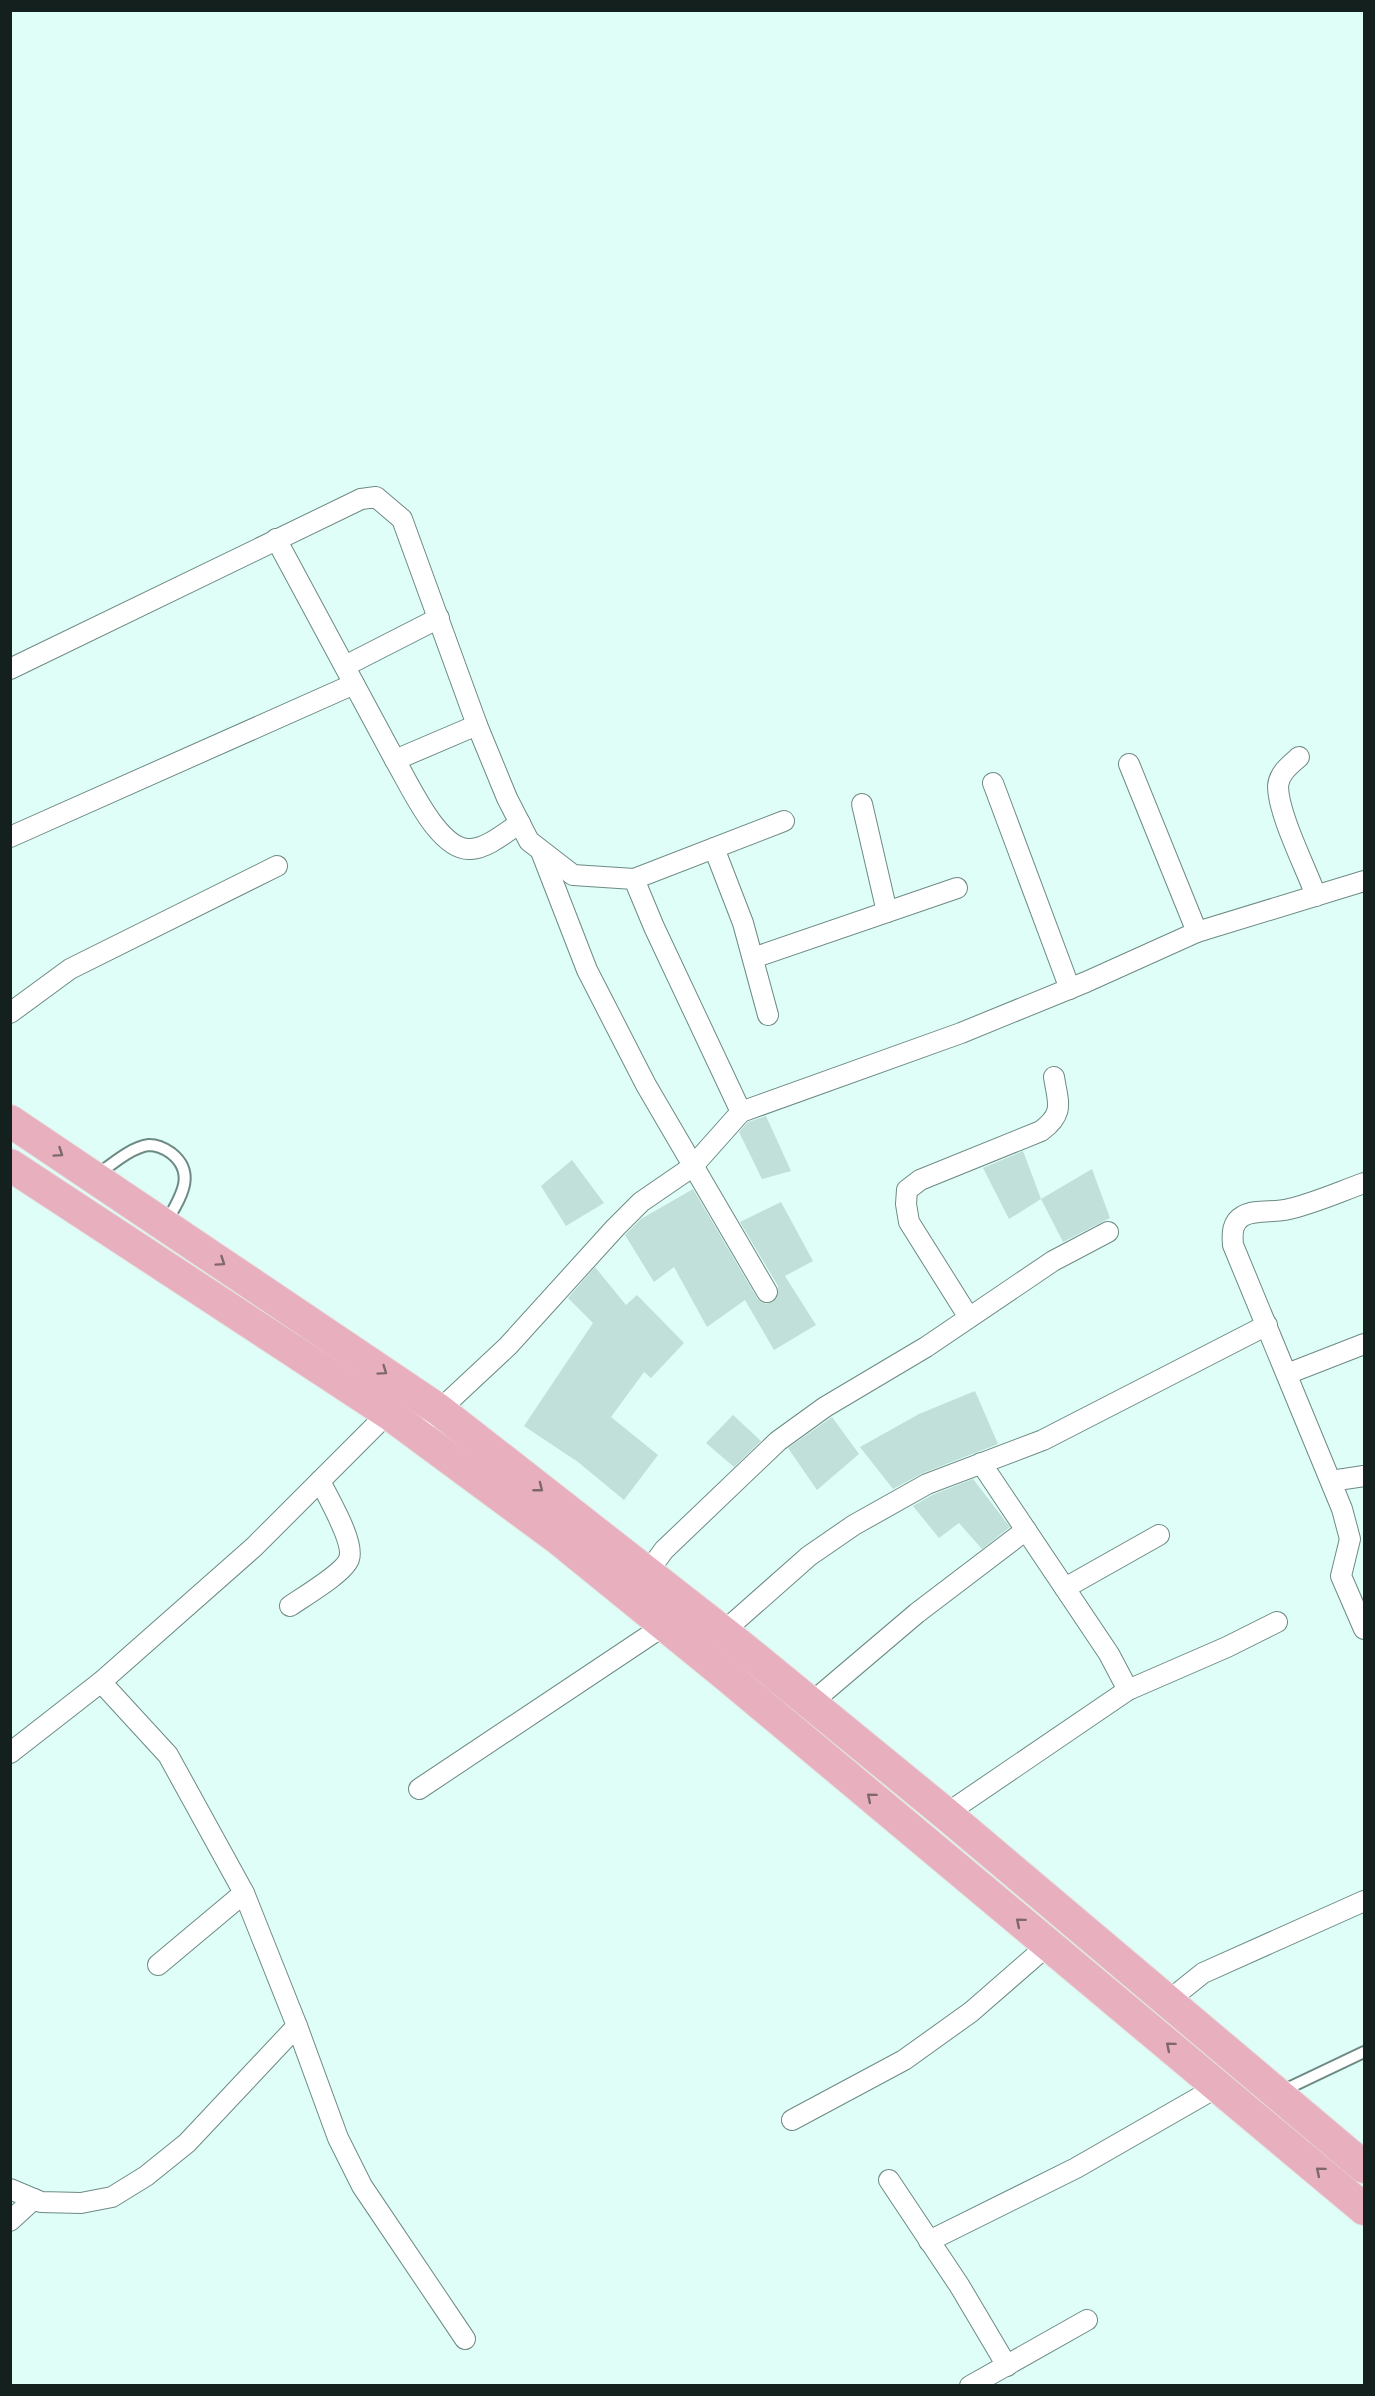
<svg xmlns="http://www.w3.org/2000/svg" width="1375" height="2396" font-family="Helvetica,sans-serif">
<rect width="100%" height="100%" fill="#dffef7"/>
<g fill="#c1e0da">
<path d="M 766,1116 L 791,1171 L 762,1179 L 739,1132 L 748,1122 Z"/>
<path d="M 1023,1151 L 1041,1199 L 1009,1219 L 983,1168 Z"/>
<path d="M 572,1160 L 604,1203 L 566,1226 L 541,1186 Z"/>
<path d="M 1092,1169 L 1110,1218 L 1063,1242 L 1041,1199 Z"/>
<path d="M 693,1189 L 757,1298 L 766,1304 L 777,1298 L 778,1286 L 740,1222 L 781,1202 L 813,1261 L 785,1276 L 816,1325 L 774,1350 L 745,1300 L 707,1327 L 674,1267 L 654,1282 L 625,1235 L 641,1219 Z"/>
<path d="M 595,1267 L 626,1305 L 637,1295 L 684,1343 L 651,1378 L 644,1372 L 611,1417 L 658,1455 L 624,1500 L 578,1462 L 524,1426 L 593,1323 L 568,1298 Z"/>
<path d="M 975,1391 L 998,1444 L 923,1473 L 893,1489 L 860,1447 L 919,1414 Z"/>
<path d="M 733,1415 L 761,1441 L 734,1467 L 706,1443 Z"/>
<path d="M 832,1417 L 859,1454 L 817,1490 L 788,1448 Z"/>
<path d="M 973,1479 L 1010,1527 L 982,1549 L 959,1523 L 939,1538 L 913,1506 L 932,1495 Z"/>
</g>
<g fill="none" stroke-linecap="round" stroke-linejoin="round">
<defs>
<g id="service">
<path d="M 97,1175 C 111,1165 131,1147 149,1145 C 158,1145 164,1148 171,1153 C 198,1174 179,1199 166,1223"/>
<path d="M 1280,2092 L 1364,2052"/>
</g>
<g id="minor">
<path d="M 276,539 L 395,760 L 477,725"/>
<path d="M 345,666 L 439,618"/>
<path d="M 10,669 L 361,499 L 376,497 L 402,519 L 477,725 L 507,798 L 529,841 L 573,875 L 634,879 L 654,927 L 741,1112"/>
<path d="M 1299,757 C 1290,765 1279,773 1278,786 C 1278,814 1306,868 1316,896"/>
<path d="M 395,760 C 410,785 439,852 471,849 C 488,848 506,832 520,823"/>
<path d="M 1129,764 L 1197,932"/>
<path d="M 993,783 L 1070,989"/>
<path d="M 862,804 L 887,912"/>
<path d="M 10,837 L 354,684"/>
<path d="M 714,848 L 743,923 L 768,1015"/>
<path d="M 542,854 L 587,970 L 646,1085 L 767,1292"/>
<path d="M 634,879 L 784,821"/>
<path d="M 753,958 L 957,888"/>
<path d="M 10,1013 L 70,969 L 277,866"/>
<path d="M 1364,1183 C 1339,1192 1315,1203 1289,1209 C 1275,1213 1255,1209 1243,1216 C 1232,1222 1232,1233 1233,1245 L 1342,1509 L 1350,1539 L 1341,1576 L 1364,1629"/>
<path d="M 968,1316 L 909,1222 L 906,1204 L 907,1190 L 920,1180 L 1041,1131 C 1065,1113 1058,1103 1054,1077"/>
<path d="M 1287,1374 L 1364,1344"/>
<path d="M 432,1417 L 508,1346 L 615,1228 L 641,1202 L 692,1167 L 741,1112 L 961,1033 L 1086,982 L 1197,932 L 1364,881"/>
<path d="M 981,1463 L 1109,1654 L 1128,1690"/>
<path d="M 1331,1481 L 1364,1476"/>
<path d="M 647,1573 L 664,1550 L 778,1441 L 825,1407 L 926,1347 L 1053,1261 L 1108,1232"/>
<path d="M 1065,1588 L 1159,1535"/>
<path d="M 290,1606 C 303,1597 344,1573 349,1559 C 355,1542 328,1498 320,1481"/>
<path d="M 723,1632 L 809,1556 L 854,1525 L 927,1484 L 1043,1440 L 1267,1325"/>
<path d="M 101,1682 L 168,1755 L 244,1893 L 158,1965"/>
<path d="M 811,1703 L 917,1613 L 1026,1530"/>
<path d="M 10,1753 L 101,1682 L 254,1547 L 388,1413"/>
<path d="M 419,1789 L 665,1625"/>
<path d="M 946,1814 L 1128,1690 L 1227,1647 L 1277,1622"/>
<path d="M 1168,2001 L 1203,1973 L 1364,1901"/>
<path d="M 297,2026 L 338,2138 L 362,2186 L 465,2339"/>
<path d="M 792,2120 L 904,2060 L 971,2012 L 1048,1945"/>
<path d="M 889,2180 L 959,2285 L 1007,2366"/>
<path d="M 10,2189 L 41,2202 L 81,2203 L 112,2197 L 146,2176 L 187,2143 L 297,2026 L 244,1893"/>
<path d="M 10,2221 L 34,2199"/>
<path d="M 929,2241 L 1076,2168 L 1219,2086"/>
<path d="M 970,2386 L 1087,2320"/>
</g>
<g id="primary">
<path d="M 10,1121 L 439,1410 L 732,1639 L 946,1814 L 1364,2167"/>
<path d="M 10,1165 L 388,1413 L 560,1540 L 726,1675 L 1364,2209"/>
</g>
</defs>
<use href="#service" stroke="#6d8a84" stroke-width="14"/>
<use href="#minor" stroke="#6d8a84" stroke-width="22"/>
<use href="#primary" stroke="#e3e4e4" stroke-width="34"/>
<use href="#service" stroke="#fff" stroke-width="10"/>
<use href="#minor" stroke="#fff" stroke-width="20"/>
<use href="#primary" stroke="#e8b0bf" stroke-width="32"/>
</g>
<defs><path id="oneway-chevron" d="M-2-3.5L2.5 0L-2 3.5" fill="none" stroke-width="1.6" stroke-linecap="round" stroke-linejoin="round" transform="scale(1.5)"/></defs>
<g stroke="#7e686e">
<use href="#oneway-chevron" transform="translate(59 1153) rotate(34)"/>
<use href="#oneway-chevron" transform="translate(221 1262) rotate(34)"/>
<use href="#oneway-chevron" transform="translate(383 1371) rotate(35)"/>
<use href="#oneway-chevron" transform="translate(539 1488) rotate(38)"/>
<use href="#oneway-chevron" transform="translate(871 1797) rotate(-140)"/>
<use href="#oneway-chevron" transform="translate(1020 1922) rotate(-140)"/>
<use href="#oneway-chevron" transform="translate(1170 2046) rotate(-140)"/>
<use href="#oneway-chevron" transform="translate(1320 2171) rotate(-140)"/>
</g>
<rect width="1375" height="2396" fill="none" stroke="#14201d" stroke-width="24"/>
</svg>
